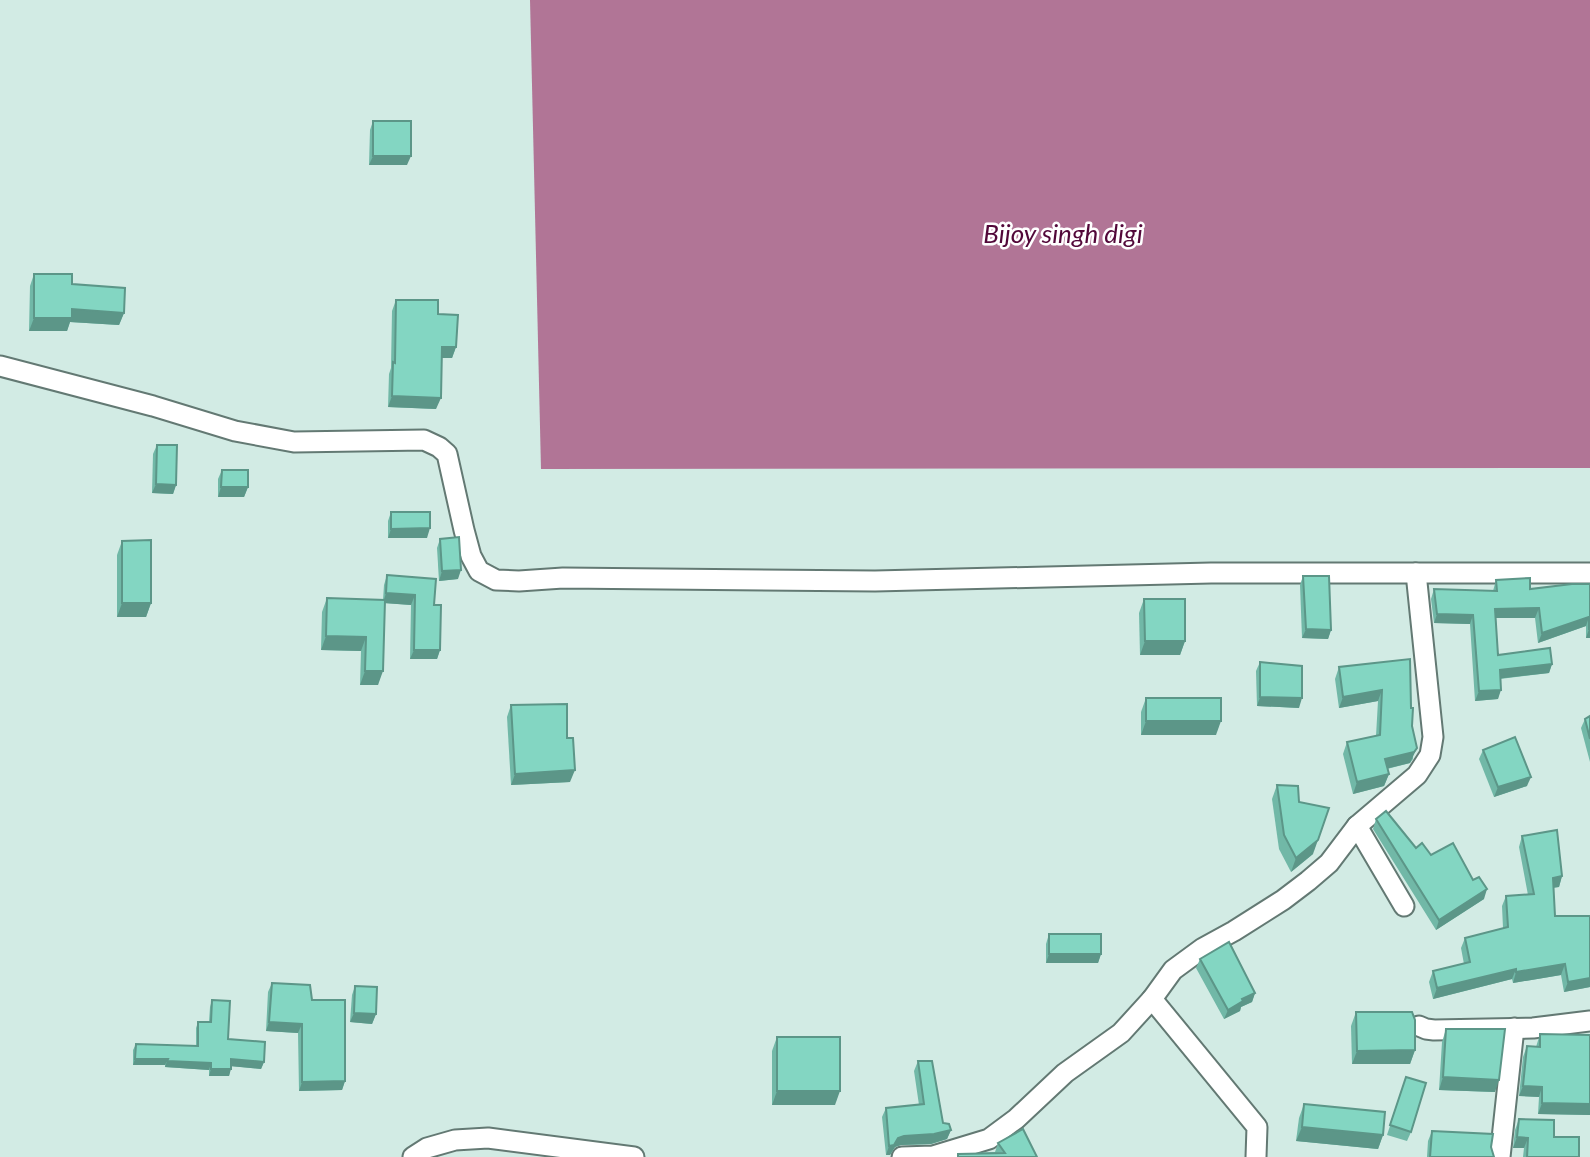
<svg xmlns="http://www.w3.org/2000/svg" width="1590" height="1157" font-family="Lato,sans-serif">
<rect width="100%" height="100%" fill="#d2ebe4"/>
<path fill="#b17596" d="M 530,0 L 1590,0 L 1590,468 L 541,469 Z"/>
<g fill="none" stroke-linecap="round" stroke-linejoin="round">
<defs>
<g id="street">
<path d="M 0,366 L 153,406 L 235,431 L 294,442 L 424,440 L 439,447 L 447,454 L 464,530 L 471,556 L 479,571 L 496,580 L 519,581 L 563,578 L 875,581 L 1211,573 L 1590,573"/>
<path d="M 1357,826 L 1404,906"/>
<path d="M 1152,999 L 1257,1127 L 1256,1157"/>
<path d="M 1419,1026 L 1426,1029 L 1434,1030 L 1533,1028 L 1590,1021"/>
<path d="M 413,1157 L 427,1148 L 455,1140 L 488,1138 L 634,1157"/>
<path d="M 902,1157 L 933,1156 L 989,1139 L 1016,1119 L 1065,1073 L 1121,1033 L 1152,999 L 1173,970 L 1203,948 L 1234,931 L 1283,900 L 1308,881 L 1329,863 L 1357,826 L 1417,775 L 1430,755 L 1433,737 L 1416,573"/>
<path d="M 1500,1157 L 1514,1028"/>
</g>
</defs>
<use href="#street" stroke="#637973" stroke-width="23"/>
<use href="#street" stroke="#fff" stroke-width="19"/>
</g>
<g fill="#71b8a7">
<path d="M 373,121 L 407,165 L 369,165 L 370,130 Z"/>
<path d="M 34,274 L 72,284 L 124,313 L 119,325 L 70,322 L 67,331 L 29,331 L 30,286 Z"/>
<path d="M 396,300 L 438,314 L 456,347 L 452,358 L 442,358 L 436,409 L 388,407 L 389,374 L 391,368 L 392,311 Z"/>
<path d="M 157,445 L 176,485 L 173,494 L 152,493 L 153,454 Z"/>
<path d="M 222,470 L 248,487 L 244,497 L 218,497 L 218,479 Z"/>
<path d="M 391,512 L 427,538 L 388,538 L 388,521 Z"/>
<path d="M 440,539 L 458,579 L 439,581 L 437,548 Z"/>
<path d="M 122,541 L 151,603 L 146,617 L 117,617 L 117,555 Z"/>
<path d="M 387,575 L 434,605 L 440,650 L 437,659 L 410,659 L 411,605 L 385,603 L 378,685 L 360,685 L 361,651 L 321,650 L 322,612 L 327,598 L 383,600 L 384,585 Z"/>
<path d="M 1303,576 L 1331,630 L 1328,639 L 1302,638 L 1300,585 Z"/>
<path d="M 1496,580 L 1530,589 L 1590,584 L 1590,638 L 1586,638 L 1586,626 L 1538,643 L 1535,618 L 1496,618 L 1498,655 L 1552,664 L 1549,673 L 1500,679 L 1498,699 L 1475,701 L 1470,624 L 1434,623 L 1431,599 L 1434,589 L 1493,591 Z"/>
<path d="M 1144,599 L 1185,641 L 1180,655 L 1140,655 L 1139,613 Z"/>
<path d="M 1410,659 L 1413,759 L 1410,763 L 1387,769 L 1389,774 L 1384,786 L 1353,794 L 1343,754 L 1347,742 L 1376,736 L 1378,701 L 1339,708 L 1335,679 L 1339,667 Z"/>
<path d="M 1260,662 L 1299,708 L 1257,706 L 1256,671 Z"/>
<path d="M 1146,698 L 1216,735 L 1141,735 L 1141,712 Z"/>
<path d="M 511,705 L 567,738 L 570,782 L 511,785 L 507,717 Z"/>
<path d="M 1590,716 L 1590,762 L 1581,728 L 1585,719 Z"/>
<path d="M 1483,750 L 1527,786 L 1494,797 L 1479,759 Z"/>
<path d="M 1277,785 L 1313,854 L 1291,872 L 1279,849 L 1272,799 Z"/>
<path d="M 1376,819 L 1416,848 L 1431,855 L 1473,880 L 1484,899 L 1436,930 L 1373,829 Z"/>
<path d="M 1522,836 L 1562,876 L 1559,887 L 1553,888 L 1555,916 L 1590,987 L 1564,992 L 1561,975 L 1513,983 L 1512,979 L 1433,999 L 1429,982 L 1433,971 L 1464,964 L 1461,948 L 1465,938 L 1503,928 L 1502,906 L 1506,896 L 1528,895 L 1519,847 Z"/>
<path d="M 1049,934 L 1101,954 L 1098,963 L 1046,963 L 1046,944 Z"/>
<path d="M 1200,959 L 1255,993 L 1252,1002 L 1241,1007 L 1240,1011 L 1224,1019 L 1196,968 Z"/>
<path d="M 272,983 L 312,1000 L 345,1081 L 342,1090 L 299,1091 L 298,1033 L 266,1031 L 268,992 Z"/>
<path d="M 355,986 L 376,1014 L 372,1024 L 350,1022 L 352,995 Z"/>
<path d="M 212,1000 L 228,1039 L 264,1062 L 261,1069 L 231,1066 L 229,1076 L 209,1076 L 209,1070 L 165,1067 L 165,1065 L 133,1065 L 133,1050 L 136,1044 L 196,1046 L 196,1028 L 198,1022 L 209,1022 L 210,1007 Z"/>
<path d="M 1356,1012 L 1415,1050 L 1410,1064 L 1352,1064 L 1351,1026 Z"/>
<path d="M 1446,1029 L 1495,1092 L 1439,1090 L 1442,1042 Z"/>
<path d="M 1540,1034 L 1590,1035 L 1590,1115 L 1538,1114 L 1539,1097 L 1519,1096 L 1523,1057 L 1527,1046 L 1536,1047 Z"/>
<path d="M 777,1037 L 835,1105 L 772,1105 L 772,1051 Z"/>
<path d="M 918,1061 L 943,1123 L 951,1130 L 947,1139 L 931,1144 L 901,1145 L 895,1147 L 890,1155 L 886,1155 L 882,1117 L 886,1108 L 919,1105 L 914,1071 Z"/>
<path d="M 1406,1077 L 1411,1132 L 1407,1141 L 1387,1135 Z"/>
<path d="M 1304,1104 L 1383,1135 L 1378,1149 L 1296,1141 L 1299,1118 Z"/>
<path d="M 1519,1119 L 1554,1137 L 1579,1157 L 1523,1157 L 1524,1148 L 1513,1148 L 1515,1130 Z"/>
<path d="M 1432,1131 L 1491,1147 L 1494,1157 L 1427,1157 L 1428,1141 Z"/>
<path d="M 998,1143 L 1037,1157 L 957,1157 L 958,1154 L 995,1152 Z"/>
</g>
<g fill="#5c9688">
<path d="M 373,156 L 411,156 L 407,165 L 369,165 Z"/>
<path d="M 72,309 L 124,313 L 119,325 L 70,322 L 67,331 L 29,331 L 34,318 Z"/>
<path d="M 442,347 L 456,347 L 452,358 L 438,358 Z"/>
<path d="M 392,396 L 441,398 L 436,409 L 388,407 Z"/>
<path d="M 156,484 L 176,485 L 173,494 L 152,493 Z"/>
<path d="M 221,487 L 248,487 L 244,497 L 218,497 Z"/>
<path d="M 430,528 L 427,538 L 388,538 L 391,529 Z"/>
<path d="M 461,570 L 458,579 L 439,581 L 442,571 Z"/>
<path d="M 386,593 L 415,595 L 411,605 L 383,603 Z"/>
<path d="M 122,603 L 151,603 L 146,617 L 117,617 Z"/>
<path d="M 1539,608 L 1535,618 L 1491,618 L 1495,609 Z"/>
<path d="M 1437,614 L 1473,615 L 1470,624 L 1434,623 Z"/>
<path d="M 1589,617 L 1586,626 L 1538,643 L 1542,633 Z"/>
<path d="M 1306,629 L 1331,630 L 1328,639 L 1302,638 Z"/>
<path d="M 1589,629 L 1590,629 L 1590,638 L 1586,638 Z"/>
<path d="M 326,636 L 366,637 L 361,651 L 321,650 Z"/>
<path d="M 1145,641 L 1185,641 L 1180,655 L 1140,655 Z"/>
<path d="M 414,650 L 440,650 L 437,659 L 410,659 Z"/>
<path d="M 1552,664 L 1549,673 L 1496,679 L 1500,670 Z"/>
<path d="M 365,671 L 383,671 L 378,685 L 360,685 Z"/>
<path d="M 1382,690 L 1378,701 L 1339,708 L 1343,697 Z"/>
<path d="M 1501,690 L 1498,699 L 1475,701 L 1479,691 Z"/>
<path d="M 1260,697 L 1302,698 L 1299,708 L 1257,706 Z"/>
<path d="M 1146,721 L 1221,721 L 1216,735 L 1141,735 Z"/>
<path d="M 1417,748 L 1410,763 L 1381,770 L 1385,759 Z"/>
<path d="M 575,770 L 570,782 L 511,785 L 515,774 Z"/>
<path d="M 1389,774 L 1384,786 L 1353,794 L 1357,782 Z"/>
<path d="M 1531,777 L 1527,786 L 1494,797 L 1498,787 Z"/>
<path d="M 1318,840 L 1313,854 L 1291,872 L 1296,858 Z"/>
<path d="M 1562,876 L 1559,887 L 1549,888 L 1553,878 Z"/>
<path d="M 1487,889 L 1484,899 L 1436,930 L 1439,920 Z"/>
<path d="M 1049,954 L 1101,954 L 1098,963 L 1046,963 Z"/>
<path d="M 1565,964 L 1561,975 L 1513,983 L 1516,972 Z"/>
<path d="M 1516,969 L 1512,979 L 1433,999 L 1437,988 Z"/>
<path d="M 1590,978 L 1590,987 L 1564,992 L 1568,982 Z"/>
<path d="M 1255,993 L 1252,1002 L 1241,1007 L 1240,1011 L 1224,1019 L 1228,1010 L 1242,999 Z"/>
<path d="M 354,1013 L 376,1014 L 372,1024 L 350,1022 Z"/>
<path d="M 269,1022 L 302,1024 L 298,1033 L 266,1031 Z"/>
<path d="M 1415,1050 L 1410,1064 L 1352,1064 L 1357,1051 Z"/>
<path d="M 135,1059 L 168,1059 L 165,1065 L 133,1065 Z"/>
<path d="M 231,1059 L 264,1062 L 261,1069 L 229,1066 Z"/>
<path d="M 167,1061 L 211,1063 L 209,1070 L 165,1067 Z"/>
<path d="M 211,1069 L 231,1069 L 229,1076 L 209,1076 Z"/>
<path d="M 1443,1077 L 1499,1080 L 1495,1092 L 1439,1090 Z"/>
<path d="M 345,1081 L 342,1090 L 299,1091 L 302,1082 Z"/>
<path d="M 1523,1086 L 1542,1087 L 1539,1097 L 1519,1096 Z"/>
<path d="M 777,1091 L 840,1091 L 835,1105 L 772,1105 Z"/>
<path d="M 1542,1103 L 1590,1104 L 1590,1115 L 1538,1114 Z"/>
<path d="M 1302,1127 L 1383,1135 L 1378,1149 L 1296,1141 Z"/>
<path d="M 951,1130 L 947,1139 L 931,1144 L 901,1145 L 895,1147 L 890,1155 L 886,1155 L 889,1146 L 898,1138 L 904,1136 Z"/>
<path d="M 1517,1137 L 1528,1138 L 1524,1148 L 1513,1148 Z"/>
</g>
<g fill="#83d6c2" stroke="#5c9688" stroke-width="2">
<rect x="373" y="121" width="38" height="35"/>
<path d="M 34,274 L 72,274 L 72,284 L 125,288 L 124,313 L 72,309 L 72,318 L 34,318 Z"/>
<path d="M 396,300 L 438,300 L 438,314 L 458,315 L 456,347 L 442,347 L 441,398 L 392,396 L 393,362 L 395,363 Z"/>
<path d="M 157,445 L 177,445 L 176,485 L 156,484 Z"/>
<path d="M 222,470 L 248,470 L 248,487 L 221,487 Z"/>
<path d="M 391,512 L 430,512 L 430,528 L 391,529 Z"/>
<path d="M 459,537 L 461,570 L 442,571 L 440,539 Z"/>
<path d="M 151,540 L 151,603 L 122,603 L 122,541 Z"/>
<path d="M 387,575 L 436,579 L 434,605 L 441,605 L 440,650 L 414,650 L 415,595 L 386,593 Z"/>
<path d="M 1303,576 L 1329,576 L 1331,630 L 1306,629 Z"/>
<path d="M 1530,578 L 1530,589 L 1572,584 L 1590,584 L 1590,629 L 1589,629 L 1589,617 L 1542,633 L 1539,608 L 1495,609 L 1498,655 L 1550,648 L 1552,664 L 1500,670 L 1501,690 L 1479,691 L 1473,615 L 1437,614 L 1434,589 L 1497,591 L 1496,580 Z"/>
<path d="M 327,598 L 385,600 L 383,671 L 365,671 L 366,637 L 326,636 Z"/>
<path d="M 1144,599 L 1185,599 L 1185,641 L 1145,641 Z"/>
<path d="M 1410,659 L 1411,708 L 1413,708 L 1412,726 L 1417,748 L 1414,752 L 1385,759 L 1389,774 L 1357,782 L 1347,742 L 1380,735 L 1382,690 L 1343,697 L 1339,667 Z"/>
<path d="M 1260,662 L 1302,666 L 1302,698 L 1260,697 Z"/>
<rect x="1146" y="698" width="75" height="23"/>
<path d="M 567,704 L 567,738 L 573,738 L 575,770 L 515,774 L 511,705 Z"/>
<path d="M 1590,716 L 1590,739 L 1585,719 Z"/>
<path d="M 1515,737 L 1531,777 L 1498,787 L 1483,750 Z"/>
<path d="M 1277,785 L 1298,786 L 1299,802 L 1329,808 L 1318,840 L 1296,858 L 1284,835 Z"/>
<path d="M 1386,811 L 1416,848 L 1422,843 L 1431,855 L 1453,843 L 1473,880 L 1479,877 L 1487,889 L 1439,920 L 1376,819 Z"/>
<path d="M 1557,830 L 1562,876 L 1553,878 L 1555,916 L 1590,916 L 1590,978 L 1568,982 L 1565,964 L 1516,972 L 1516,969 L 1437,988 L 1433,971 L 1470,962 L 1465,938 L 1508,927 L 1506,896 L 1534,894 L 1522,836 Z"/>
<rect x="1049" y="934" width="52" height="20"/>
<path d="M 1229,942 L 1255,993 L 1242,999 L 1243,1001 L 1228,1010 L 1200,959 Z"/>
<path d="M 272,983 L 310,985 L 312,1000 L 345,1000 L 345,1081 L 302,1082 L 302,1024 L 269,1022 Z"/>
<path d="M 355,986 L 377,987 L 376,1014 L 354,1013 Z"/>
<path d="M 212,1000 L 230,1001 L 228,1039 L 265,1042 L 264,1062 L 231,1059 L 231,1069 L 211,1069 L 211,1063 L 167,1061 L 168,1059 L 135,1059 L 136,1044 L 198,1046 L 198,1022 L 211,1022 Z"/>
<path d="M 1356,1012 L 1412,1012 L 1415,1020 L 1415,1050 L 1357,1051 Z"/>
<path d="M 1446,1029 L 1505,1029 L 1499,1080 L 1443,1077 Z"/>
<path d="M 1540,1034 L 1590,1035 L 1590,1104 L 1542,1103 L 1542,1087 L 1523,1086 L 1527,1046 L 1540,1047 Z"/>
<rect x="777" y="1037" width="63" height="54"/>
<path d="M 918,1061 L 932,1061 L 943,1123 L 949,1124 L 951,1130 L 934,1134 L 904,1136 L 898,1138 L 894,1145 L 889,1146 L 886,1108 L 924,1104 Z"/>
<path d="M 1406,1077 L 1426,1083 L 1411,1132 L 1390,1125 Z"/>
<path d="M 1304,1104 L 1385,1112 L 1383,1135 L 1302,1127 Z"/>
<path d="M 1519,1119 L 1554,1120 L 1554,1137 L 1579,1137 L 1579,1157 L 1527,1157 L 1528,1138 L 1517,1137 Z"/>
<path d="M 1023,1129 L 1037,1157 L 958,1157 L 958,1154 L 1005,1153 L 998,1143 Z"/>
<path d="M 1432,1131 L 1493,1134 L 1491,1147 L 1494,1157 L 1430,1157 Z"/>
</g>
<g text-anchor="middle" stroke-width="5" stroke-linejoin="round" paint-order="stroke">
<g font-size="26" font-style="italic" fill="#520739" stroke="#fff">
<text x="1063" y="243">Bijoy singh digi</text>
</g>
</g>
</svg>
